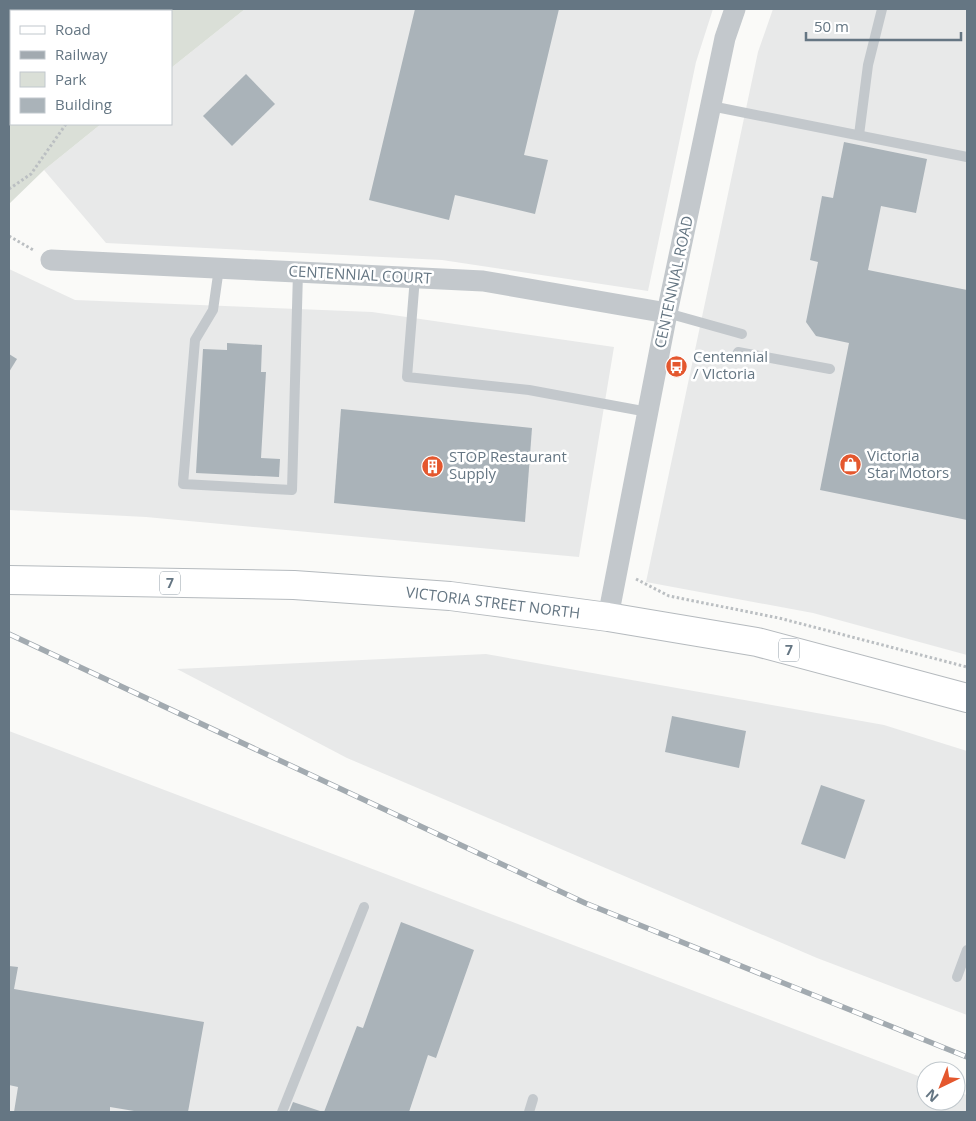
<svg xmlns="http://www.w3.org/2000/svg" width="976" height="1121" font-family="'Open Sans',sans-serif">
<rect width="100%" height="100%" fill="#fafaf8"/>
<g fill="#e8e9e9">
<path d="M 245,9 L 713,9 L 696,62 L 648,291 L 442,260 L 106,243 L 44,170 L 101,124 L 171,124 L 171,68 Z"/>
<path d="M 773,9 L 967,9 L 967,655 L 813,613 L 646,582 L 758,52 Z"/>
<path d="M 9,269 L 75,300 L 372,312 L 614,347 L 579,557 L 146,517 L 9,510 Z"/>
<path d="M 486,654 L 884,725 L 967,751 L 967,1015 L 817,958 L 347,758 L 177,669 Z"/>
<path d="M 9,731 L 926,1079 L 926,1101 L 956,1101 L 956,1091 L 967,1095 L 967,1112 L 9,1112 Z"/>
</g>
<path fill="#dadfd7" d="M 9,9 L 245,9 L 171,68 L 171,11 L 11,11 L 11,124 L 101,124 L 44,170 L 9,204 Z"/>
<g fill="#aab3b9">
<path d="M 415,9 L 559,9 L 524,155 L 548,160 L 535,214 L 455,195 L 449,220 L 369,200 Z"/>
<path d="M 246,74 L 275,104 L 232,146 L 203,116 Z"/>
<path d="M 844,142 L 927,159 L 916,213 L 881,206 L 868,270 L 967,290 L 967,520 L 820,490 L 849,343 L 816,336 L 806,322 L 818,262 L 810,260 L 822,196 L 833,198 Z"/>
<path d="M 227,343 L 262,345 L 261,372 L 266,372 L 261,458 L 280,459 L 279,477 L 196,473 L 203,349 L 227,350 Z"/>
<path d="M 9,354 L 17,359 L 9,372 Z"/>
<path d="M 341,409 L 532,428 L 525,522 L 334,503 Z"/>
<path d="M 672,716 L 746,731 L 739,768 L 665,752 Z"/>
<path d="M 821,785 L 865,800 L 845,859 L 801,844 Z"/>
<path d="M 401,922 L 474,950 L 436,1058 L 428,1055 L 409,1112 L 324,1112 L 357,1026 L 363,1028 Z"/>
<path d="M 9,966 L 18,967 L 14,989 L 204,1022 L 188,1112 L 140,1112 L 110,1107 L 110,1112 L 14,1112 L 18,1087 L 9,1085 Z"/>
<path d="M 293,1102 L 323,1112 L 289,1112 Z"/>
</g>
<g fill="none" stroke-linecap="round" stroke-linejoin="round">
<defs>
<path id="primary" d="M 9,580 L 294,585 L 450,596 L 608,617 L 757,642 L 967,698"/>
</defs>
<use href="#primary" stroke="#b5babe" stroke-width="30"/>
<g stroke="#bbbfc2" stroke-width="3" stroke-dasharray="2.5 2.5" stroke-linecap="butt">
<path d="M 137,11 L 139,9"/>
<path d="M 9,189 L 31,174 L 66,124"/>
<path d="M 9,236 L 35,251"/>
<path d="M 636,579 L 669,596 L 779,618 L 967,667"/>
</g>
<g stroke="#c3c8cc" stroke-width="10">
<path d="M 711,106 L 967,157"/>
<path d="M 859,135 L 868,65 L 882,9"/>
<path d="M 219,268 L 213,310 L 195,340 L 183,484 L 292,490 L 298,272"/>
<path d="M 415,277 L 407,377 L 529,390 L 648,412"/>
<path d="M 667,313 L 742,334"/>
<path d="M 738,352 L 830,369"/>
<path d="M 957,977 L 967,950"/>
<path d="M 282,1112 L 364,907"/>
<path d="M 529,1112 L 533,1099"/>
</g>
<g stroke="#c3c8cc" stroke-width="21">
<path d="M 51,260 L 483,281 L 667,313"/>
<path d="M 608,617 L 667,313 L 725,38 L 735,9"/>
</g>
<use href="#primary" stroke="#fff" stroke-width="28"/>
<defs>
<path id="rail" d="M 9,634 L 585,903 L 967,1057"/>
</defs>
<use href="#rail" stroke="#a2aab0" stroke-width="5.5"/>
<use href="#rail" stroke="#fff" stroke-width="4" stroke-dasharray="11" stroke-linecap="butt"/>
</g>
<defs>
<symbol id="bus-disc" viewBox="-11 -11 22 22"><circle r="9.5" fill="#e4572e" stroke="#fff"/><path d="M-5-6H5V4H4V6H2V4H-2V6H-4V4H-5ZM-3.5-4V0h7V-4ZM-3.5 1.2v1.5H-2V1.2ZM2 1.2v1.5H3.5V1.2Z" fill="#fff"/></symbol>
<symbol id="shop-disc" viewBox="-11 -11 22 22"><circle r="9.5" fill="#e4572e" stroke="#fff"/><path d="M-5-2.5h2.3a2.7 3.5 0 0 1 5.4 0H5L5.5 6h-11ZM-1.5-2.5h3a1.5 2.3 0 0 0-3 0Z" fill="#fff"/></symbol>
<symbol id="building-disc" viewBox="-11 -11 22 22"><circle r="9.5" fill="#e4572e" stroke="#fff"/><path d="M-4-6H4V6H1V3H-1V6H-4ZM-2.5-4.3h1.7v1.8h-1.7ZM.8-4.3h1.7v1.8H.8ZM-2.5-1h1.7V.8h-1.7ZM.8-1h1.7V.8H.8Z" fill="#fff"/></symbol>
</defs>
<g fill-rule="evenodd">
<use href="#bus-disc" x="664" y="354" width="25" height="25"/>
<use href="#shop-disc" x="838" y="452" width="25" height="25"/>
<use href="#building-disc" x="420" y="454" width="25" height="25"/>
</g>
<g text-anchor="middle" stroke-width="5" stroke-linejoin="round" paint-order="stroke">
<g fill="#fff" stroke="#939fa8" stroke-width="1">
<rect x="160" y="571.5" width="20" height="23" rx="4"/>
<rect x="779" y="638.5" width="20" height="23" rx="4"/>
</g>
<g font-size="14" font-weight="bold" fill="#657683">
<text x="170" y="588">7</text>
<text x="789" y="655">7</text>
</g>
<g font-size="15" fill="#657683" stroke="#fff">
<text transform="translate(360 275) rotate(3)" y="5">CENTENNIAL COURT</text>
<text transform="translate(674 282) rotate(-78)" y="5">CENTENNIAL ROAD</text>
<text transform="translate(493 603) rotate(7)" y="5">VICTORIA STREET NORTH</text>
</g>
<g font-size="15" fill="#657683" stroke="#fff" text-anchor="start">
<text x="693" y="362">Centennial<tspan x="693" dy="17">/ VIctoria</tspan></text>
<text x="867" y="461">Victoria<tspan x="867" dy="17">Star Motors</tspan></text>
<text x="449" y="462">STOP Restaurant<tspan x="449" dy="17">Supply</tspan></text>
</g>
</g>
<rect width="976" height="1121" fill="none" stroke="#657683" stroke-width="20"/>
<rect x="10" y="10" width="162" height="115" fill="#ffffff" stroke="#c1c8cd"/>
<rect x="20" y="26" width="25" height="8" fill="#ffffff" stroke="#c1c8cd"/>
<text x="55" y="35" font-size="15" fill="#657683">Road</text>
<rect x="20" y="51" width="25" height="8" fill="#a2aab0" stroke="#c1c8cd"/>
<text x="55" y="60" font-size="15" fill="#657683">Railway</text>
<rect x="20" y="72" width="25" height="15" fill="#dadfd7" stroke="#c1c8cd"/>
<text x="55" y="85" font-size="15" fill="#657683">Park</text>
<rect x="20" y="98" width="25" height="15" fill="#aab3b9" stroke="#c1c8cd"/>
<text x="55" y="110" font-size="15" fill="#657683">Building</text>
<g transform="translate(941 1086) rotate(223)"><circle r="24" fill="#ffffff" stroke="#c1c8cd"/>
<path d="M0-4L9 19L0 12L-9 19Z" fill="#e4572e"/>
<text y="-8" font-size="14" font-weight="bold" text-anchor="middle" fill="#657683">N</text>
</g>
<path d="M806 32v8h155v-8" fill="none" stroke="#657683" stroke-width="2.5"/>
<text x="814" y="32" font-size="15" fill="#657683" stroke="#ffffff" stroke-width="4" paint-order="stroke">50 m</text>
</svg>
